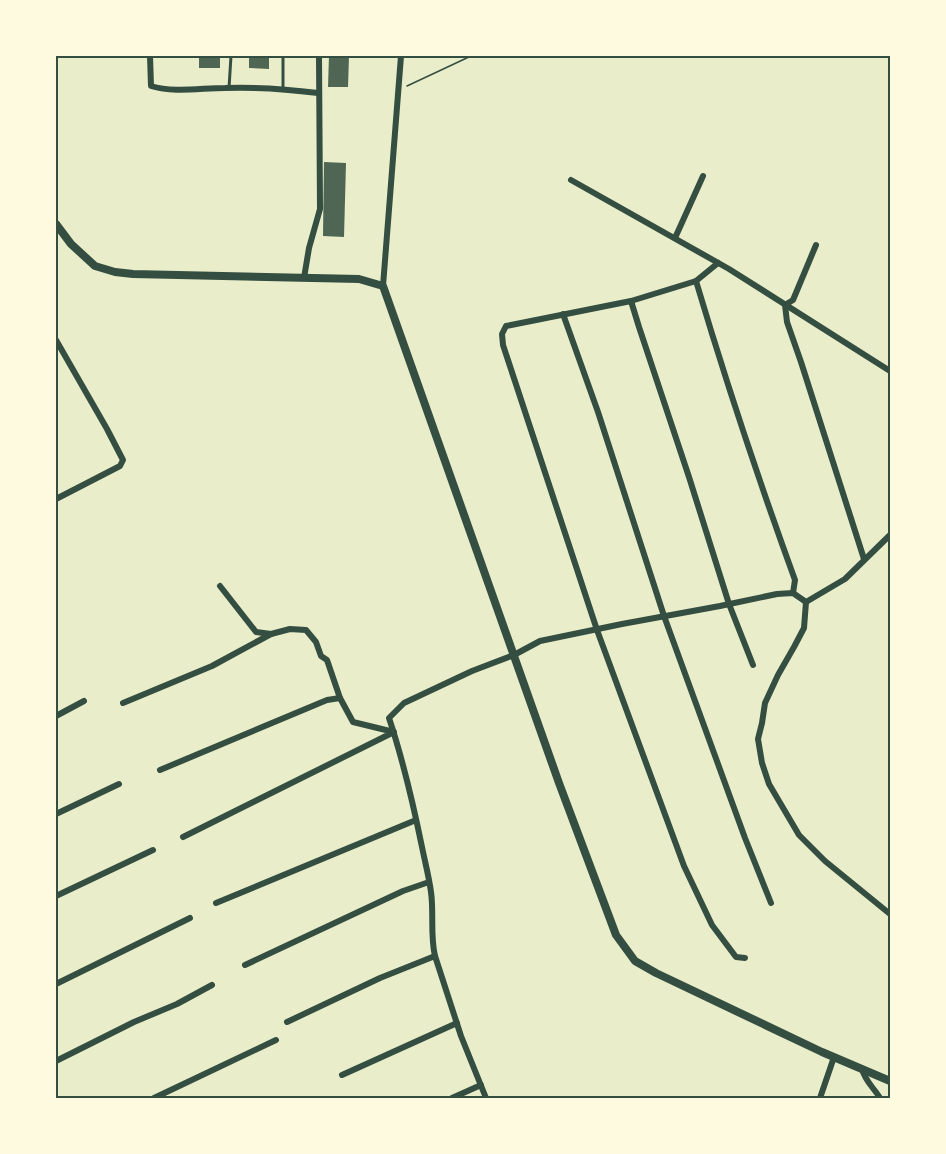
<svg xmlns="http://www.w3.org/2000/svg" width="946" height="1154" font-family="'PT Sans',sans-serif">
<rect width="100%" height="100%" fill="#e9edc9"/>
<g fill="#4f6655">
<rect x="199" y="56" width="21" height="12"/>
<path d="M 249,56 L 269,56 L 269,69 L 249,68 Z"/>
<path d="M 329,56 L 349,56 L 348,87 L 328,87 Z"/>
<path d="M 324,162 L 346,163 L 344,237 L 323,236 Z"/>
</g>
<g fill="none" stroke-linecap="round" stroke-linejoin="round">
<path stroke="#344e41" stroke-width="1.5" d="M 407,86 L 471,56"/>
<g stroke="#344e41" stroke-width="3">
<path d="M 229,88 L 231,56"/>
<path d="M 283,89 L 283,56"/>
</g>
<g stroke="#344e41" stroke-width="6">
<path d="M 150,56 L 151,86 C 174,93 201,88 225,88 C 257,87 287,89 318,93"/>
<path d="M 571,180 L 729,269 L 890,371"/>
<path d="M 675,238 L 703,176"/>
<path d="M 816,245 L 793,300 L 785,305 L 787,322 L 801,362 L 864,559"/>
<path d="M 718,263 L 696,281 L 631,301 L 506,326 L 502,334 L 503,345 L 597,630 L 684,866 L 712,925 L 736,957 L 745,958"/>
<path d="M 304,278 L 309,248 L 320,209 L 319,56"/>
<path d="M 696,281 C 726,382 759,481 795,580 L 793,593"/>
<path d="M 383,286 L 401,56"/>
<path d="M 631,301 L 639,327 L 689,477 L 729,604 L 753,665"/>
<path d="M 563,314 L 598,412 L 664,616 L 745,838 L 771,903"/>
<path d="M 56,340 L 107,429 L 123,460 L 120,466 L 56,499"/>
<path d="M 890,535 L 845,579 L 806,602 L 804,628 L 794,647 L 778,675 L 765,703 L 762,723 L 758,739 L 762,763 L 769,784 L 799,835 L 825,861 L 890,914"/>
<path d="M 220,586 L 256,632 L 271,634"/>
<path d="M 123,703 L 212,666 L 271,634 L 290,629 L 306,630 L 316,642 L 321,656 L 327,660 L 340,698 L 353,722 L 394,732 L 183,837"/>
<path d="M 56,716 L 84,701"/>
<path d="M 160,770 L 327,700 L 340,698"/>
<path d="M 56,814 L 119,784"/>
<path d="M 56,896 L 153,850"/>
<path d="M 216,903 L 416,820"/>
<path d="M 245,965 L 403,891 L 429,882"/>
<path d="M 56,984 L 190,918"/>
<path d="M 287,1022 L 380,978 L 435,956"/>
<path d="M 56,1061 L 134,1022 L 177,1004 L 212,985"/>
<path d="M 862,1069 C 865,1081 874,1088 880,1098"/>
<path d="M 342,1075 L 457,1023"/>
<path d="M 154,1098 L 276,1040"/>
<path d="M 452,1098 L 481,1085"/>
<path d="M 486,1098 L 461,1036 L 435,956 C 430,935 434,913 431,892 C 429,877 425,862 422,847 C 413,803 403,760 389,718 L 404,703 L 472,671 L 514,655 L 540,641 L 622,624 L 720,606 L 777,594 L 793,593 L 806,602"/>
<path d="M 820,1098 L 834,1057"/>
</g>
<path stroke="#344e41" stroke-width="8" d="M 56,224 L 71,244 L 95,266 L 115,272 L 133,274 L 359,279 L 383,286 L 559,783 L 616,935 L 635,961 L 656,973 L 822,1052 L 890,1081"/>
</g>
<rect width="946" height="1154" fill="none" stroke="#fefae0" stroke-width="114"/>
<rect x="57" y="57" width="832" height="1040" fill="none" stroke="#344e41" stroke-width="2"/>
</svg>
